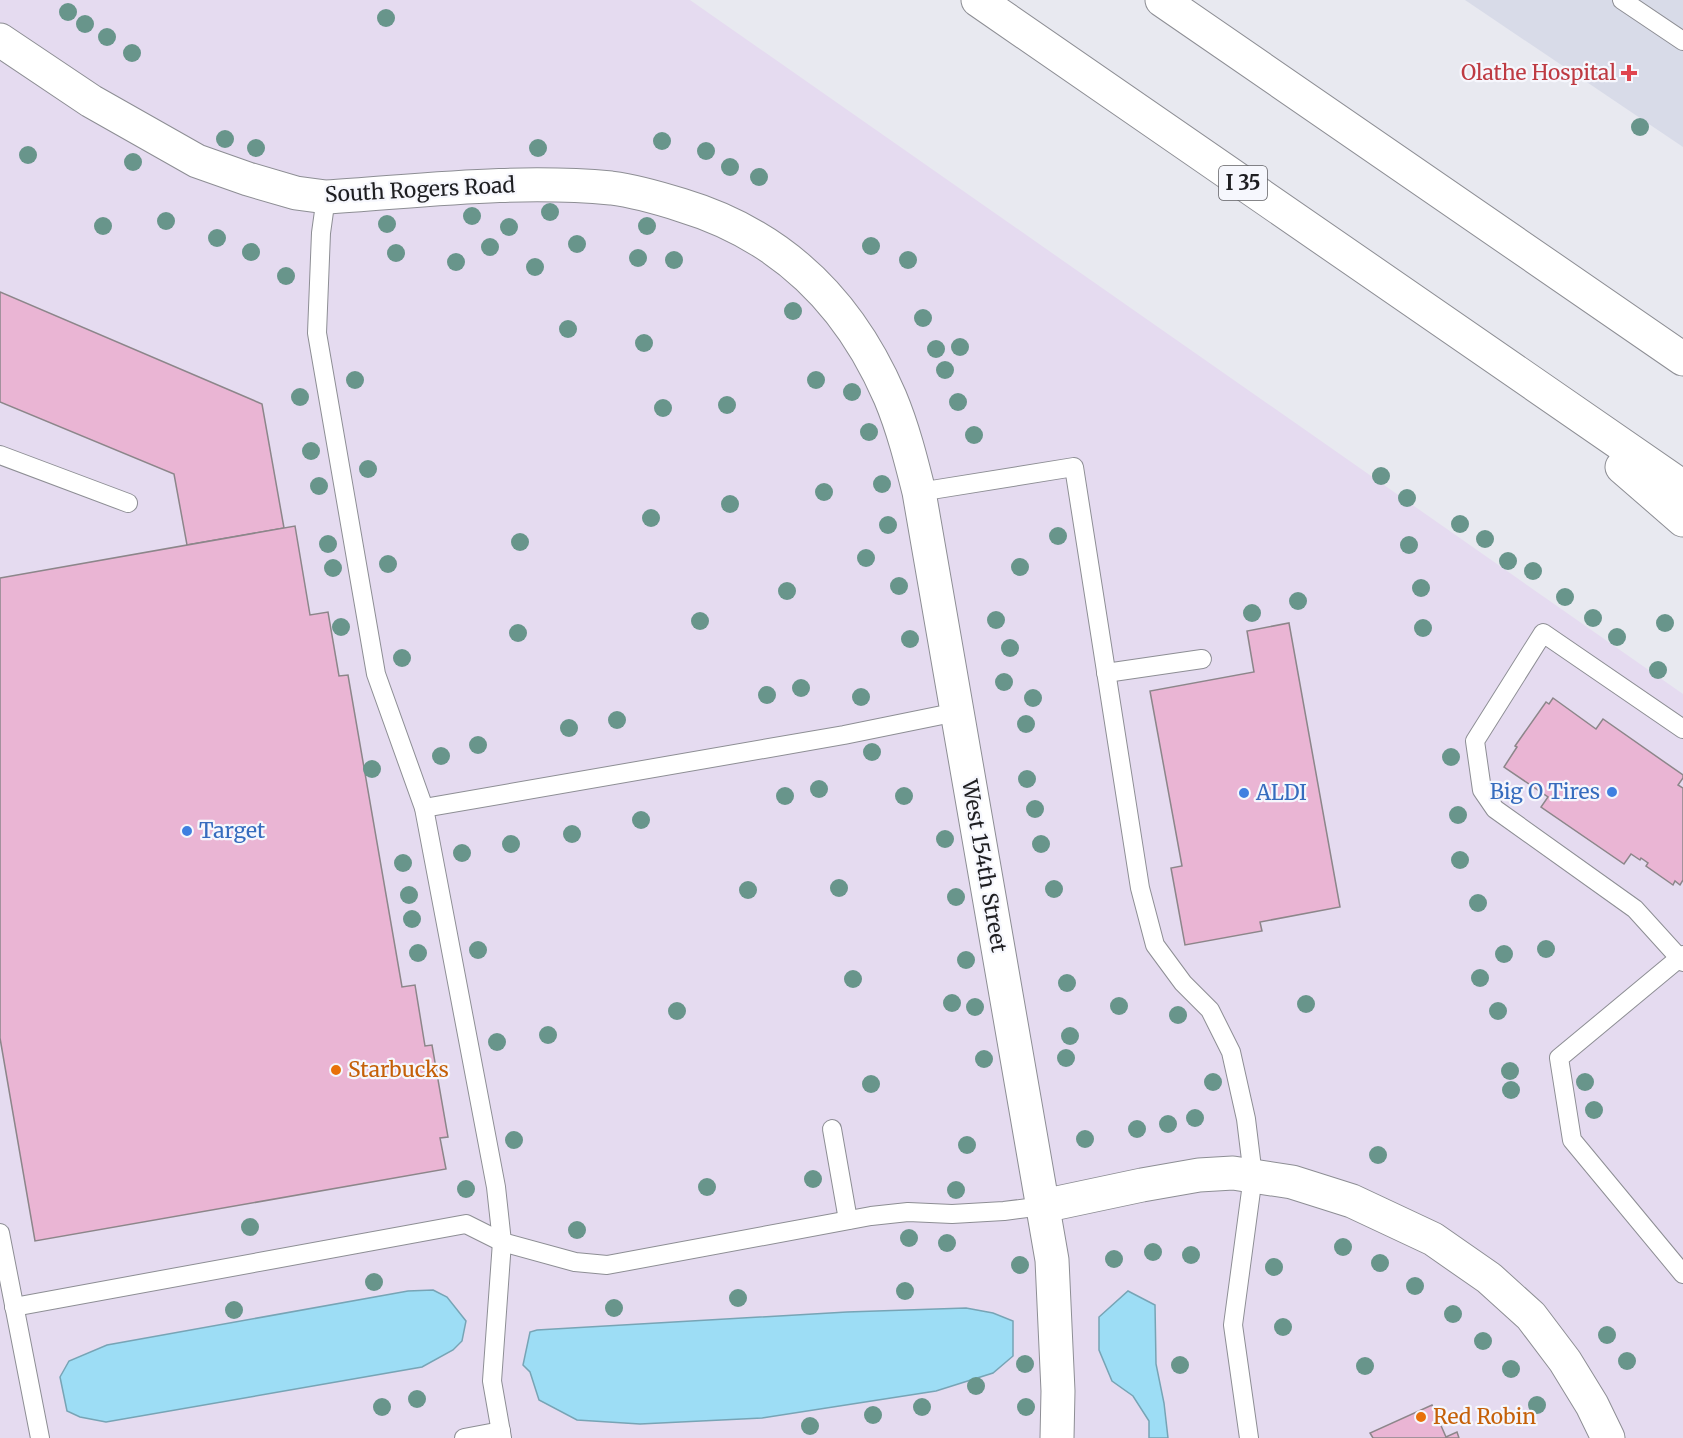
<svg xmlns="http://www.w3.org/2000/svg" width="1683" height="1438" font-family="Merriweather,serif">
<rect width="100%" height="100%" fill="#e8e9f0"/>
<path fill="#e5dbf0" d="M 0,0 L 690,0 L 1683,694 L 1683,1438 L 0,1438 Z"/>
<path fill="#d8dbe8" d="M 1465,0 L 1683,0 L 1683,147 Z"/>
<g fill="#9dddf5" stroke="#77a4b5" stroke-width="1.5">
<path d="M 433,1290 L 447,1297 L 466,1321 L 462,1341 L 453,1350 L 422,1367 L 106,1422 L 80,1417 L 67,1411 L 60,1377 L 69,1361 L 107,1345 L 408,1291 Z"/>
<path d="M 1128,1291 L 1155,1305 L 1156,1364 L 1164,1403 L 1168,1438 L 1149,1438 L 1149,1421 L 1133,1396 L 1112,1381 L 1099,1350 L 1099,1317 Z"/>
<path d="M 966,1308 L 993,1313 L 1013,1321 L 1013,1356 L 993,1373 L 936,1391 L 762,1418 L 640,1424 L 577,1420 L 539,1400 L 530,1372 L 523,1365 L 530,1332 L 537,1330 L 847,1312 Z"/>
</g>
<g fill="#eab5d4" stroke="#8c868a" stroke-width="1.5">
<path d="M 0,292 L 262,404 L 284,528 L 187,545 L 174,474 L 0,402 Z"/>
<path d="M 295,526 L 310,615 L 328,612 L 339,676 L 348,675 L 402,987 L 415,985 L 425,1046 L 432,1045 L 448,1137 L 440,1138 L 446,1169 L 35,1241 L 0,1038 L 0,578 Z"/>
<path d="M 1289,623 L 1340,907 L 1260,922 L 1262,931 L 1185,945 L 1171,868 L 1182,866 L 1150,691 L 1254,672 L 1247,631 Z"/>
<path d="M 1553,698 L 1596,729 L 1603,719 L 1683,775 L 1683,778 L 1678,785 L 1683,788 L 1683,880 L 1680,885 L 1675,881 L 1673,885 L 1646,866 L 1648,863 L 1641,858 L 1640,860 L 1631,854 L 1624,864 L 1541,807 L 1548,797 L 1504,767 L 1517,747 L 1515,746 L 1546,702 L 1549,704 Z"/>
<path d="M 1432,1405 L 1446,1437 L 1457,1432 L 1459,1438 L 1373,1438 L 1370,1433 Z"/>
</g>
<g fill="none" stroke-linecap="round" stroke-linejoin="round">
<defs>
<g id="lane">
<path d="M 1622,0 L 1683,41"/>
<path d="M 326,197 L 321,233 L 317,333 L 376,674 L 424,808 L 496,1187 L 502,1242 L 492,1381 L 502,1438"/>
<path d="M 0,455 L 128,503"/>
<path d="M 919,492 L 1074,467 L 1140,888 L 1155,945 L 1183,983 L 1210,1010 L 1231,1052 L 1246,1119 L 1253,1176 L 1233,1325 L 1249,1438"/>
<path d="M 1106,673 L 1202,659"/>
<path d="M 1683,729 L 1543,633 L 1475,741 L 1482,790 L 1495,809 L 1635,909 L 1683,962"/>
<path d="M 424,808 L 844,735 L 957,712"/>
<path d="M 1683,955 L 1559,1058 L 1572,1140 L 1683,1274"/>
<path d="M 832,1129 L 848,1220"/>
<path d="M 0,1233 L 40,1438"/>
<path d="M 14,1307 L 466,1224 L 502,1242 L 575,1262 L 607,1265 L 871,1216 L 908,1212 L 952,1214 L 1004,1211 L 1043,1206"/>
<path d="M 464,1438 L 501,1431"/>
</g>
<g id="street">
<path d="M 0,40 L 91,101 L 197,161 L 248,179 L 296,193 L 326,197 C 420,191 516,179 611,188 C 634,191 659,198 681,205 C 781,235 849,302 890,397 C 903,428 911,460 919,492 L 1052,1260 L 1058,1391 L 1057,1438"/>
<path d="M 1043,1206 L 1142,1185 L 1199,1175 L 1233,1173 L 1292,1182 L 1352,1201 L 1433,1239 L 1489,1278 L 1531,1316 L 1565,1361 L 1592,1405 L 1608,1438"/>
</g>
<g id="highway">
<path d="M 978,0 L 1683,487"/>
<path d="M 1162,0 L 1683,359"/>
<path d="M 1622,467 L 1683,520"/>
</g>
</defs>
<use href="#lane" stroke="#8d8e94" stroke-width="20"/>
<use href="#street" stroke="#8d8e94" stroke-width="35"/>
<use href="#highway" stroke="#8d8e94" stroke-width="35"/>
<use href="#lane" stroke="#fff" stroke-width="18"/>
<use href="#street" stroke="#fff" stroke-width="33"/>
<use href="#highway" stroke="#fff" stroke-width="33"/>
</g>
<g fill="#68958b">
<circle cx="68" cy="12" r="9"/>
<circle cx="386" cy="18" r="9"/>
<circle cx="85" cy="24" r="9"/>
<circle cx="107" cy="37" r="9"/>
<circle cx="132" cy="53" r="9"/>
<circle cx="1640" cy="127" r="9"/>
<circle cx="225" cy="139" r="9"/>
<circle cx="662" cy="141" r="9"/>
<circle cx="256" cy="148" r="9"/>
<circle cx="538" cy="148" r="9"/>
<circle cx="706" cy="151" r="9"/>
<circle cx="28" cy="155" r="9"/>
<circle cx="133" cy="162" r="9"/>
<circle cx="730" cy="167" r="9"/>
<circle cx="759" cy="177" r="9"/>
<circle cx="550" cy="212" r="9"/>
<circle cx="472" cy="216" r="9"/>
<circle cx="166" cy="221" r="9"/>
<circle cx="387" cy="224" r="9"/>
<circle cx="103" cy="226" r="9"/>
<circle cx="647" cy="226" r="9"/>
<circle cx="509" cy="227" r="9"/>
<circle cx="217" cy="238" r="9"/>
<circle cx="577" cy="244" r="9"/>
<circle cx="871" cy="246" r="9"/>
<circle cx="490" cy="247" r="9"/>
<circle cx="251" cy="252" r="9"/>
<circle cx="396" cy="253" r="9"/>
<circle cx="638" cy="258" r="9"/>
<circle cx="674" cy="260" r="9"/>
<circle cx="908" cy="260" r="9"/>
<circle cx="456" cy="262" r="9"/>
<circle cx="535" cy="267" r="9"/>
<circle cx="286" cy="276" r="9"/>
<circle cx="793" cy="311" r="9"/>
<circle cx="923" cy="318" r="9"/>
<circle cx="568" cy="329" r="9"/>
<circle cx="644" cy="343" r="9"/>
<circle cx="960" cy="347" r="9"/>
<circle cx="936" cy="349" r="9"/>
<circle cx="945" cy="370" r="9"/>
<circle cx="355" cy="380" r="9"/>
<circle cx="816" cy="380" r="9"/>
<circle cx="852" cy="392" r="9"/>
<circle cx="300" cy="397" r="9"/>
<circle cx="958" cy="402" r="9"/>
<circle cx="727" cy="405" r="9"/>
<circle cx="663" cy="408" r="9"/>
<circle cx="869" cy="432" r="9"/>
<circle cx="974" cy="435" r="9"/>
<circle cx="311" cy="451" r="9"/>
<circle cx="368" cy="469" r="9"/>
<circle cx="1381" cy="476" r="9"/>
<circle cx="882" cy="484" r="9"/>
<circle cx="319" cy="486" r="9"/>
<circle cx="824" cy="492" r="9"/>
<circle cx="1407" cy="498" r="9"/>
<circle cx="730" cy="504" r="9"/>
<circle cx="651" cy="518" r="9"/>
<circle cx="1460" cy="524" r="9"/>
<circle cx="888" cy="525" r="9"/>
<circle cx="1058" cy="536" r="9"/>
<circle cx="1485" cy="539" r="9"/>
<circle cx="520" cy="542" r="9"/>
<circle cx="328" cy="544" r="9"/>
<circle cx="1409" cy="545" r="9"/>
<circle cx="866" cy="558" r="9"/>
<circle cx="1508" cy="561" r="9"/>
<circle cx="388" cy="564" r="9"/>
<circle cx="1020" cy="567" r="9"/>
<circle cx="333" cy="568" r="9"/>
<circle cx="1533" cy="571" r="9"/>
<circle cx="899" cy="586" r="9"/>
<circle cx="1421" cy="588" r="9"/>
<circle cx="787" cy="591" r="9"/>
<circle cx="1565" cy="597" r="9"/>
<circle cx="1298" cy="601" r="9"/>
<circle cx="1252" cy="613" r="9"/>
<circle cx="1593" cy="618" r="9"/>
<circle cx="996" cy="620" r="9"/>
<circle cx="700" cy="621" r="9"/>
<circle cx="1665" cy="623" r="9"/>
<circle cx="341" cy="627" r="9"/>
<circle cx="1423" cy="628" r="9"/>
<circle cx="518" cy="633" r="9"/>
<circle cx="1617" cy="637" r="9"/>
<circle cx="910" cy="639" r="9"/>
<circle cx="1010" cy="648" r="9"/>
<circle cx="402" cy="658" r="9"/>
<circle cx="1658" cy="670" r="9"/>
<circle cx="1004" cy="682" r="9"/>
<circle cx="801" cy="688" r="9"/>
<circle cx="767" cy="695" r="9"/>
<circle cx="861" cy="697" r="9"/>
<circle cx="1033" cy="698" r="9"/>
<circle cx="617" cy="720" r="9"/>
<circle cx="1026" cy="724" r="9"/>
<circle cx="569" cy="728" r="9"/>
<circle cx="478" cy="745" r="9"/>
<circle cx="872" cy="752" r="9"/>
<circle cx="441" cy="756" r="9"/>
<circle cx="1451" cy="757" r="9"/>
<circle cx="372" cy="769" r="9"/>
<circle cx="1027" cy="779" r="9"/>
<circle cx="819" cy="789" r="9"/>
<circle cx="785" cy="796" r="9"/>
<circle cx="904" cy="796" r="9"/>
<circle cx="1035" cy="809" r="9"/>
<circle cx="1458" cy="815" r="9"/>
<circle cx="641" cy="820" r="9"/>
<circle cx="572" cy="834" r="9"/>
<circle cx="945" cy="839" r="9"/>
<circle cx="511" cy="844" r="9"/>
<circle cx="1041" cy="844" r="9"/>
<circle cx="462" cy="853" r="9"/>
<circle cx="1460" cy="860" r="9"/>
<circle cx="403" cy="863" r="9"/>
<circle cx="839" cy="888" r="9"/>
<circle cx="1054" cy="889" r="9"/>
<circle cx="748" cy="890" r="9"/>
<circle cx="409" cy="895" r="9"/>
<circle cx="956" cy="897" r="9"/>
<circle cx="1478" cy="903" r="9"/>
<circle cx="412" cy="919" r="9"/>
<circle cx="1546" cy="949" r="9"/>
<circle cx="478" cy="950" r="9"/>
<circle cx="418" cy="953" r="9"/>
<circle cx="1504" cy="954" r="9"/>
<circle cx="966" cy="960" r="9"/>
<circle cx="1480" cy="978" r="9"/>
<circle cx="853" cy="979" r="9"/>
<circle cx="1067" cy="983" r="9"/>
<circle cx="952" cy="1003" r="9"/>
<circle cx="1306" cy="1004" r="9"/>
<circle cx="1119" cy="1006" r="9"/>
<circle cx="975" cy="1007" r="9"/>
<circle cx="677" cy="1011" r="9"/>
<circle cx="1498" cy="1011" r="9"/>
<circle cx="1178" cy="1015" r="9"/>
<circle cx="548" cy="1035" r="9"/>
<circle cx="1070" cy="1036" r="9"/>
<circle cx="497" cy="1042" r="9"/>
<circle cx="1066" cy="1058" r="9"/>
<circle cx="984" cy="1059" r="9"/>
<circle cx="1510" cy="1071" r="9"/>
<circle cx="1213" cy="1082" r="9"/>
<circle cx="1585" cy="1082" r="9"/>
<circle cx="871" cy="1084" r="9"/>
<circle cx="1511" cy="1090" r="9"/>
<circle cx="1594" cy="1110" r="9"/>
<circle cx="1195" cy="1118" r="9"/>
<circle cx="1168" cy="1124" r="9"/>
<circle cx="1137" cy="1129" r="9"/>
<circle cx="1085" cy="1139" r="9"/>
<circle cx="514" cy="1140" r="9"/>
<circle cx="967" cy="1145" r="9"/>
<circle cx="1378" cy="1155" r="9"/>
<circle cx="813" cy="1179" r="9"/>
<circle cx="707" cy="1187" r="9"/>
<circle cx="466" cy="1189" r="9"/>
<circle cx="956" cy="1190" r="9"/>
<circle cx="250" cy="1227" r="9"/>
<circle cx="577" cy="1230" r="9"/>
<circle cx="909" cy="1238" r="9"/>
<circle cx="947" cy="1243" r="9"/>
<circle cx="1343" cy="1247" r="9"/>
<circle cx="1153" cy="1252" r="9"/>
<circle cx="1191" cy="1255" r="9"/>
<circle cx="1114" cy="1259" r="9"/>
<circle cx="1380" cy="1263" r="9"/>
<circle cx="1020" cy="1265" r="9"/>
<circle cx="1274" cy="1267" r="9"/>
<circle cx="374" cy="1282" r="9"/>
<circle cx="1415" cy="1286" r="9"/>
<circle cx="905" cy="1291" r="9"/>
<circle cx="738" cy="1298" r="9"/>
<circle cx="614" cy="1308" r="9"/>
<circle cx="234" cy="1310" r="9"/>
<circle cx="1453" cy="1314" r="9"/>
<circle cx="1283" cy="1327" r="9"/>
<circle cx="1607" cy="1335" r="9"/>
<circle cx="1483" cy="1341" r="9"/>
<circle cx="1627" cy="1361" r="9"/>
<circle cx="1025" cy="1364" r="9"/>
<circle cx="1180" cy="1365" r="9"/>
<circle cx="1365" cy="1366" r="9"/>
<circle cx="1511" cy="1369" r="9"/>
<circle cx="976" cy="1386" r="9"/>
<circle cx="417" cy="1399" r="9"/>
<circle cx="1537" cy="1405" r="9"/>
<circle cx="382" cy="1407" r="9"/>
<circle cx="922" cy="1407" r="9"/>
<circle cx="1026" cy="1407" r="9"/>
<circle cx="873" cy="1415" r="9"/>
<circle cx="810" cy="1426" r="9"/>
</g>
<path fill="#e0444e" stroke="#f6f7fd" stroke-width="2" d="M1626 64h6v6h6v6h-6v6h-6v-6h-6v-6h6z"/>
<g fill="#3f7fe0" stroke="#f6f7fd" stroke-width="2">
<circle cx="1612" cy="792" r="6"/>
<circle cx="1244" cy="793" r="6"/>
<circle cx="187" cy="831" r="6"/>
</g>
<g fill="#e8710a" stroke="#f6f7fd" stroke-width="2">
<circle cx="336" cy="1070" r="6"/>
<circle cx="1421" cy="1417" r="6"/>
</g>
<g text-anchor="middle" stroke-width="4.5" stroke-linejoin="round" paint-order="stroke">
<rect fill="#f6f7fd" stroke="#5f5f63" stroke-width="1.5" x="1219" y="166" width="48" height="34" rx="4.5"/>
<g font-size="20" font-weight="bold" fill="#1e1e21">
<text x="1243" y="190">I 35</text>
</g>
<g font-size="21" fill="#be3a42" stroke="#f6f7fd" text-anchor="end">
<text x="1616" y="80">Olathe Hospital</text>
</g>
<g font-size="21" fill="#1e1e21" stroke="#f6f7fd">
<text transform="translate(420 190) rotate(-3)" y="7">South Rogers Road</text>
<text transform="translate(984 866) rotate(80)" y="7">West 154th Street</text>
</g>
<g font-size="21" fill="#366cbe" stroke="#f6f7fd" text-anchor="start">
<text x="1600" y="799" text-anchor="end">Big O Tires</text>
<text x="1256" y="800">ALDI</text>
<text x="199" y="838">Target</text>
</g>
<g font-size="21" fill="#c56008" stroke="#f6f7fd" text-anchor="start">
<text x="348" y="1077">Starbucks</text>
<text x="1433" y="1424">Red Robin</text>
</g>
</g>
</svg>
